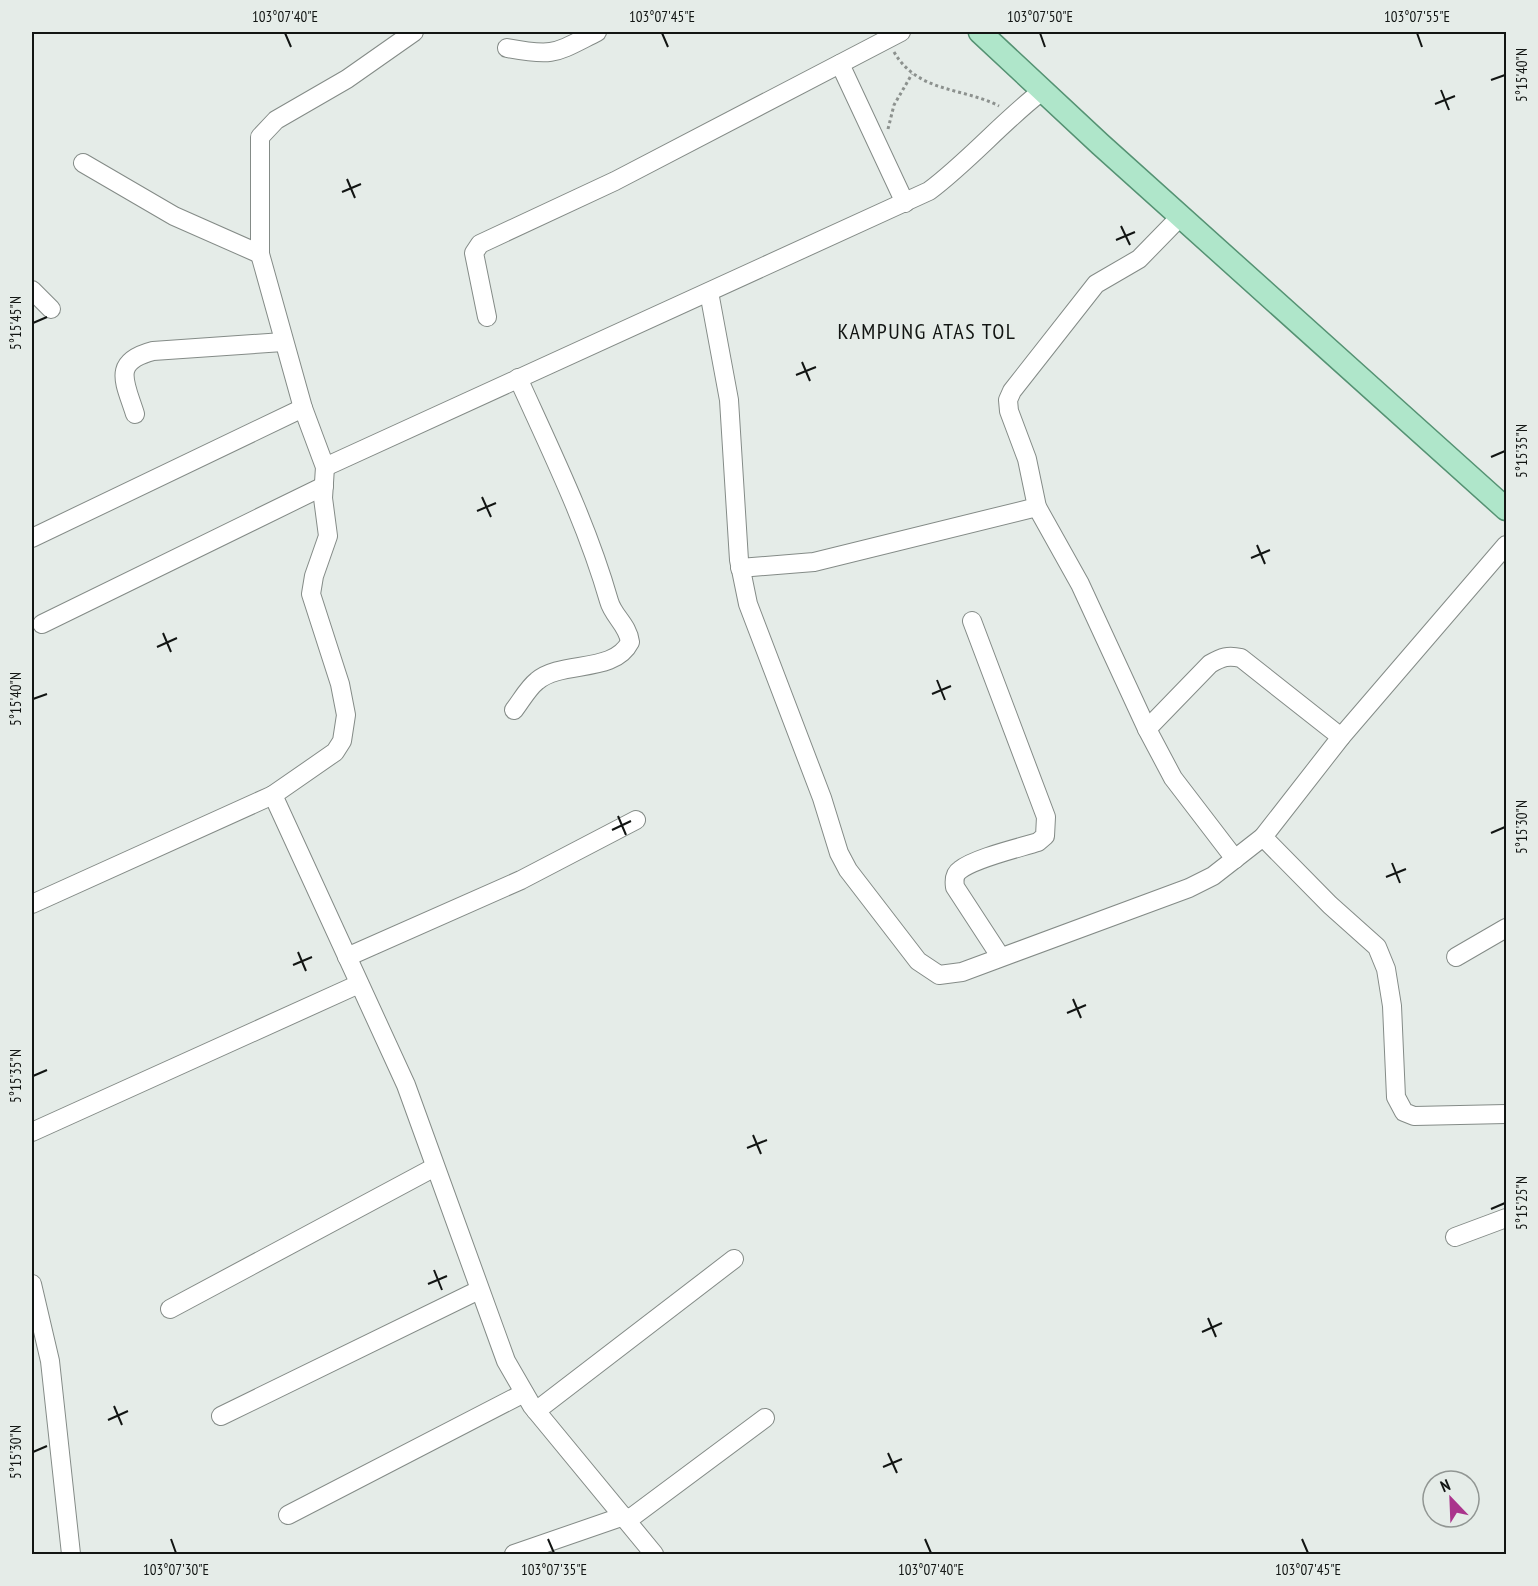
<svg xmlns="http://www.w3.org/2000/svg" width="1538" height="1586" font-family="'PT Sans Narrow',sans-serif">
<rect width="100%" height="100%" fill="#e5ece8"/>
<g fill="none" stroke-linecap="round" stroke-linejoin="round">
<defs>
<g id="minor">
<path d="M 414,32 L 347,79 L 276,120 L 260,137 L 260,254 L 303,408 L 325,467 L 323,498 L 328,536 L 314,576 L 311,594 L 340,684 L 346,715 L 342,741 L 335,752 L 273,795 L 406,1085 L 506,1361 L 532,1406 L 654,1554"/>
<path d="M 507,48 C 555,57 555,53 597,32"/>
<path d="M 840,64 L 905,203"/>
<path d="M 83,163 L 174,216 L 260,254"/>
<path d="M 1180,217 L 1139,259 L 1096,284 L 1012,391 L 1008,400 L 1009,411 L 1027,459 L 1037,507 L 1080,584 L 1147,729 L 1173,778 L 1235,859"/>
<path d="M 32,290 L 51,309"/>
<path d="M 709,292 L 729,400 L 739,560 L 748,604 L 822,798 L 839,853 L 848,870 L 918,961 L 939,975 L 962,972 L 1189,888 L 1213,876 L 1263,837"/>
<path d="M 487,317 L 474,253 L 480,244 L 615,181 L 901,32"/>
<path d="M 135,414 C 125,382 111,362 153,351 L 283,342"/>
<path d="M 325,467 L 929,191 C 969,161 1002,122 1042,91"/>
<path d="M 32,538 L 303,408"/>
<path d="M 1506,545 L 1341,737 L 1263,837 L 1330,905 L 1377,947 L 1386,969 L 1392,1006 L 1396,1097 L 1404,1112 L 1414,1116 L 1506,1114"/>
<path d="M 740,568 L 814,562 L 1037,507"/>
<path d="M 972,621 L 1046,817 L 1045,836 L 1038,842 C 1019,848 975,858 960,870 C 954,874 954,880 955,887 L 1000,956"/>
<path d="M 42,624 L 324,486"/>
<path d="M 514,710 C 521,701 528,688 537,681 C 562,660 614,674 630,642 C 628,625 613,616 609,601 C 587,524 551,451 518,378"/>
<path d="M 1147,729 L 1210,664 C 1222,657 1228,655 1241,658 L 1341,737"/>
<path d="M 32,904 L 273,795"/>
<path d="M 347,957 L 521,880 L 636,820"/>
<path d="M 1456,957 L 1506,928"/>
<path d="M 32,1132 L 359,984"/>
<path d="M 1455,1237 L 1506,1218"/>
<path d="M 32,1284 L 50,1361 L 71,1554"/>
<path d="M 170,1309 L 435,1167"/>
<path d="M 536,1411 L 734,1259"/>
<path d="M 221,1416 L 479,1290"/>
<path d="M 288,1515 L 524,1393"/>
<path d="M 628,1520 L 765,1418"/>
<path d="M 514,1554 L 624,1516"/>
</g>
<path id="major" d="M 980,32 L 1100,144 L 1506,509"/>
</defs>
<use href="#minor" stroke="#848b87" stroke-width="20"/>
<use href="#major" stroke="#559273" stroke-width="25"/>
<g stroke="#8c918e" stroke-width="3" stroke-dasharray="3 3" stroke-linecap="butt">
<path d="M 894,52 C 918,93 962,87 999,106"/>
<path d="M 888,129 L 894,105 L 912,74"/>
</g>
<use href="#minor" stroke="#fff" stroke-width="18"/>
<use href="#major" stroke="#afe6ca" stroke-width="22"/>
</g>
<path fill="none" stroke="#121513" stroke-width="2" d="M 285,33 L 291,47M 662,33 L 668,47M 1040,33 L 1045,47M 1417,33 L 1422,47M 1491,80 L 1505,75M 1441,90 L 1449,110M 1435,104 L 1455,96M 347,179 L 355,198M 342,192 L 361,184M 1121,226 L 1130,245M 1116,240 L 1135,232M 33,323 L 47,317M 802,362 L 810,381M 796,375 L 816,367M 1491,457 L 1505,451M 482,497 L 491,517M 477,511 L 496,503M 1257,545 L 1265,564M 1251,558 L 1270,550M 163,633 L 171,652M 157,647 L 177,638M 937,680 L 945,700M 932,694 L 951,686M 33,699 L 47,694M 618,816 L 626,835M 612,830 L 631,821M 1491,833 L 1505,827M 1392,863 L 1400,883M 1386,877 L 1406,869M 298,952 L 306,971M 293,965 L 312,957M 1073,999 L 1081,1018M 1067,1013 L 1086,1005M 33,1076 L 47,1070M 753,1135 L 761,1154M 747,1148 L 767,1140M 1491,1209 L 1505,1203M 434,1270 L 442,1290M 428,1284 L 447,1276M 1208,1318 L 1216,1337M 1202,1332 L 1222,1323M 114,1406 L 122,1425M 108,1420 L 128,1411M 33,1452 L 47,1446M 888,1453 L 897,1473M 883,1467 L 902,1459M 171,1539 L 176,1553M 548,1539 L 554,1553M 925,1539 L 931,1553M 1302,1539 L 1308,1553"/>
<g text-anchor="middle" stroke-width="4.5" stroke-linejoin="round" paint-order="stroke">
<g font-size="22" letter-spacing="1.5" fill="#121513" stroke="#e5ece8">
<text x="927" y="339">KAMPUNG ATAS TOL</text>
</g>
</g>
<rect width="1538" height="1586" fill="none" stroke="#e5ece8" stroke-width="66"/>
<g transform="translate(1451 1499) rotate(337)"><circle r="28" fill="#e5ece8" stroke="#919693" stroke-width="1.5"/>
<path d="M0-4.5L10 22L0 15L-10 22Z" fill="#aa348c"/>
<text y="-9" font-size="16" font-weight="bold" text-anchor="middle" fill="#121513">N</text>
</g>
<rect x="33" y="33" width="1472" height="1520" fill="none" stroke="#121513" stroke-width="2"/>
<g font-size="15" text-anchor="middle" fill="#121513">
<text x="285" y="22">103°07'40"E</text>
<text x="662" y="22">103°07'45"E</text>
<text x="1040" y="22">103°07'50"E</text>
<text x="1417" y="22">103°07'55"E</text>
<text transform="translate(1522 75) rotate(-90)" y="5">5°15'40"N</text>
<text transform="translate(16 323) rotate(-90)" y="5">5°15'45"N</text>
<text transform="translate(1522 451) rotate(-90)" y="5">5°15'35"N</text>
<text transform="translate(16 699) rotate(-90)" y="5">5°15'40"N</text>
<text transform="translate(1522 827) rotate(-90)" y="5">5°15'30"N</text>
<text transform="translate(16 1076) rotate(-90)" y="5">5°15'35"N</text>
<text transform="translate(1522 1203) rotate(-90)" y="5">5°15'25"N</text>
<text transform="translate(16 1452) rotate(-90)" y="5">5°15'30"N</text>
<text x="176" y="1575">103°07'30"E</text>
<text x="554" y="1575">103°07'35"E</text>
<text x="931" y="1575">103°07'40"E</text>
<text x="1308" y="1575">103°07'45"E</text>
</g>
</svg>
